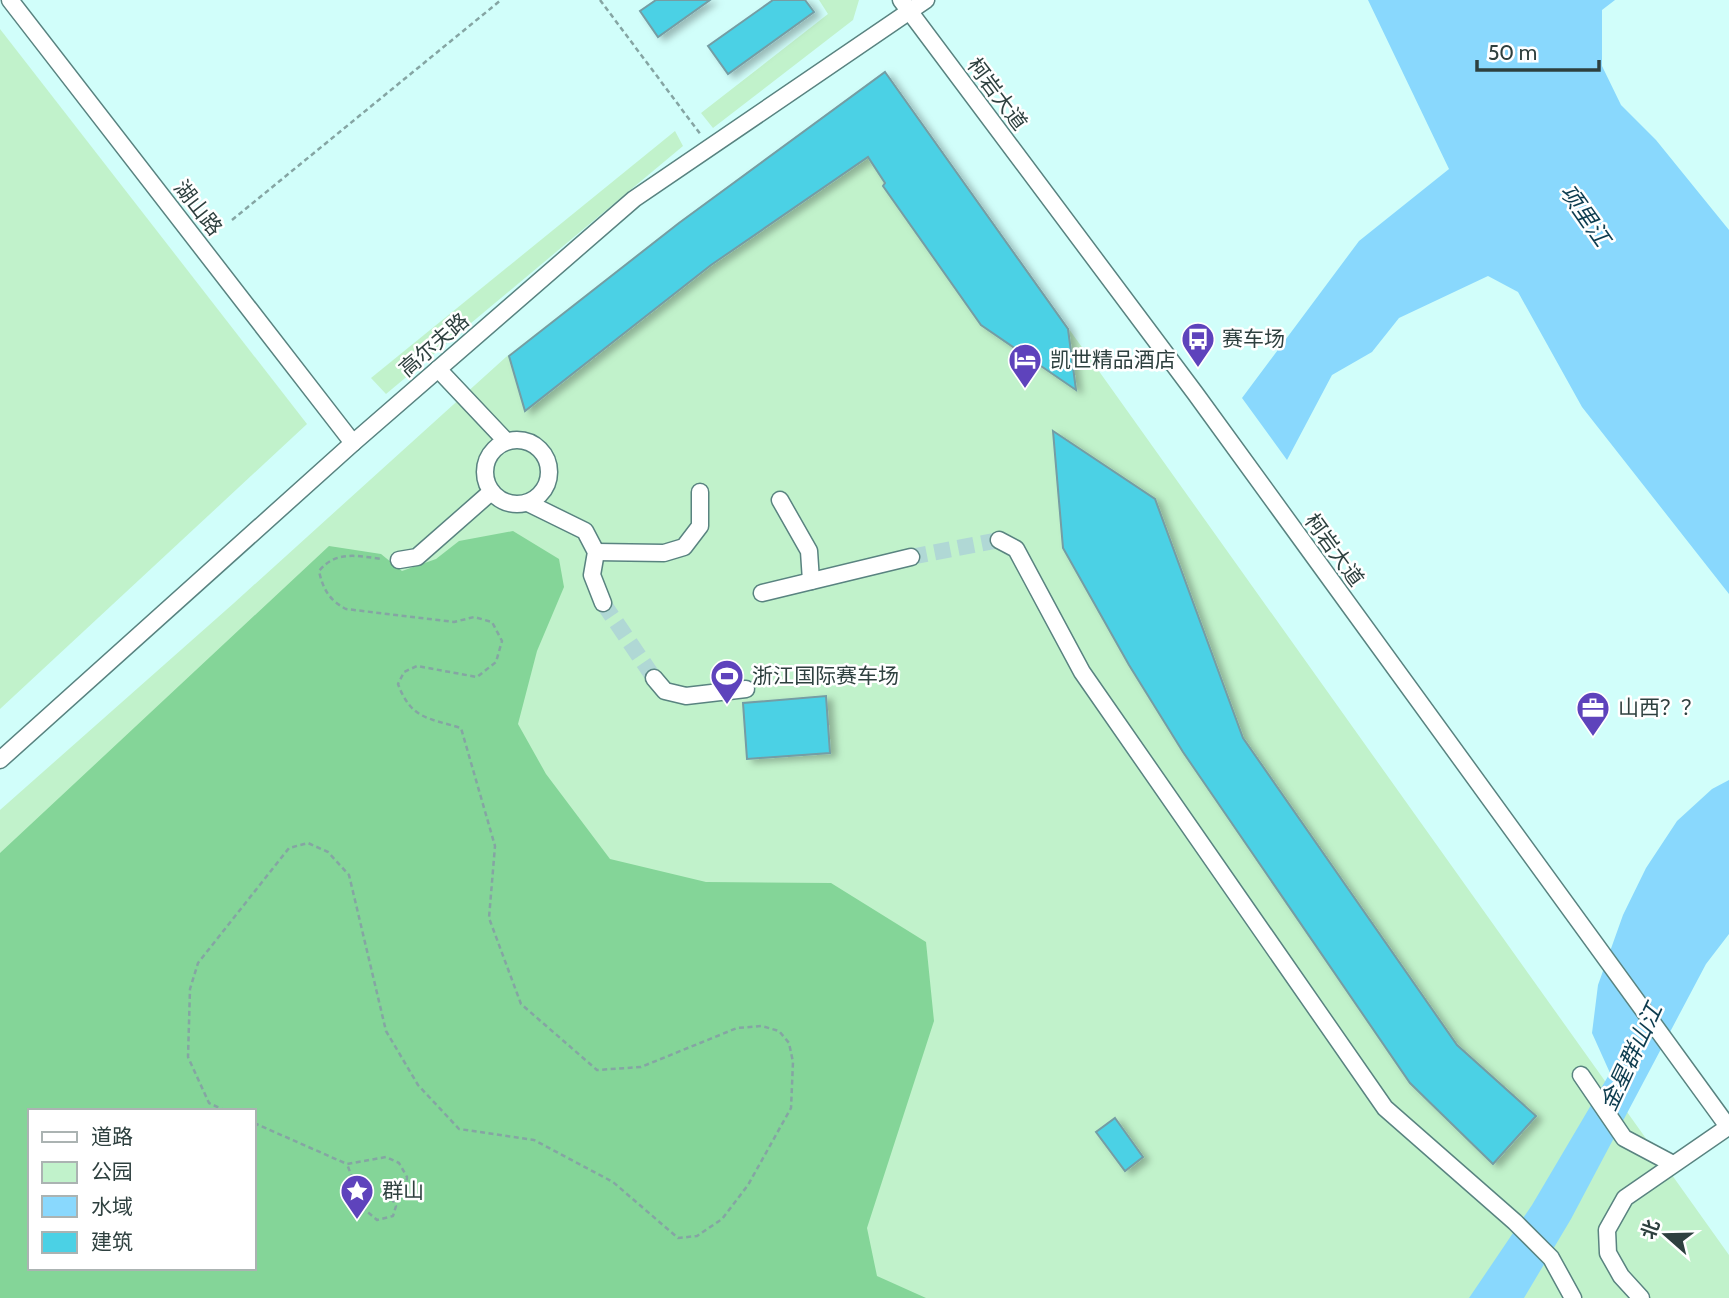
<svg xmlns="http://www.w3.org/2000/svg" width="1729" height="1298" font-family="Cabin,'Noto Sans SC',sans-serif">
<defs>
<filter id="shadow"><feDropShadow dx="6" dy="3.5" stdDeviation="3.5" flood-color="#0004"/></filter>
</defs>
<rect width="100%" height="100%" fill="#d1fefa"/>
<g fill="#c1f2cb" fill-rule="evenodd">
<path d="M 819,0 L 859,0 L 853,20 L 713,128 L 701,113 L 828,14 Z"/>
<path d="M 0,29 L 307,424 L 0,709 Z"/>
<path d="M 885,71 L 1729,1255 L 1729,1298 L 0,1298 L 0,810 L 234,603 L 506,357 L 679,222 ZM 30,1111 L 254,1111 L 254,1268 L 30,1268 Z"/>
<path d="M 675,131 L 683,146 L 386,394 L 371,378 Z"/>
</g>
<path fill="#84d598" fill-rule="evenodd" d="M 513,531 L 559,559 L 564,587 L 537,651 L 518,724 L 546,774 L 610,859 L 706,882 L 831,883 L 926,942 L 934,1021 L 867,1228 L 877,1276 L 926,1298 L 0,1298 L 0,853 L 329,546 L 381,554 L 402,571 L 436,559 L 459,541 ZM 30,1111 L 254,1111 L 254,1268 L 30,1268 Z"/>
<g fill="#89d8fd">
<path d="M 1368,0 L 1615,0 L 1602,10 L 1602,66 L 1621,105 L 1656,140 L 1729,230 L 1729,594 L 1582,407 L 1518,292 L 1488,276 L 1399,318 L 1372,352 L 1332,375 L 1287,460 L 1242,398 L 1359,241 L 1449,169 Z"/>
<path d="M 1729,780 L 1729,934 L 1706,964 L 1571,1219 L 1524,1298 L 1469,1298 L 1532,1205 L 1610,1073 L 1592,1033 L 1598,985 L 1623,915 L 1646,868 L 1677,821 L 1712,789 Z"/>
</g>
<g fill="#4bd1e5" stroke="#749da4" stroke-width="2" filter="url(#shadow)">
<path d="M 656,0 L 710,0 L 658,37 L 640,11 Z"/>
<path d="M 773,0 L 805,0 L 814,12 L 728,74 L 708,46 Z"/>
<path d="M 885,72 L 1068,329 L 1076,390 L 981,325 L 883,186 L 885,183 L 868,157 L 711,265 L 525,411 L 509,356 L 679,223 Z"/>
<path d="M 1053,431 L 1155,499 L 1243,738 L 1457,1045 L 1536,1116 L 1493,1164 L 1410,1083 L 1183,752 L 1129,665 L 1063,548 Z"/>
<path d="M 826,696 L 830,753 L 747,759 L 743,703 Z"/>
<path d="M 1115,1118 L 1143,1157 L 1125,1171 L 1096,1132 Z"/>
</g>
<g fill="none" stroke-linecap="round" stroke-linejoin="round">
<g stroke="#b0d8d5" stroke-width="16" stroke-dasharray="16 8" stroke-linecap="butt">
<path d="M 911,557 L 999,540"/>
<path d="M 603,603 L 654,678"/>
</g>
<defs>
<g id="minor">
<path d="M 10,0 L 353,443"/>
<path d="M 901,0 L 1195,393 L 1729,1128"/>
<path d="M 438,369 L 506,441"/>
<circle cx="517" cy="472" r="32"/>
<path d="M 780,500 L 809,551 L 811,581"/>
<path d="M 528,503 L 585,531 L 596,552 L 592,575 L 603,603"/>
<path d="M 999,540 L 1016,549 L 1082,672 L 1385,1108 L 1515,1222 L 1551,1258 L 1573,1298"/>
<path d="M 596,552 L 664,553 L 684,547 L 700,526 L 700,492"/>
<path d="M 399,560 L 417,557 L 491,492"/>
<path d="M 762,593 L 911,557"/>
<path d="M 654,678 L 665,691 L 686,696 L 746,689"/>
<path d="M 0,760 L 353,443 L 634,199 L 926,0"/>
<path d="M 1581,1075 L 1624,1138 L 1673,1164"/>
<path d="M 1641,1298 L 1621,1276 L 1608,1253 L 1607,1230 L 1625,1198 L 1728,1127"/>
</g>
</defs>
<use href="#minor" stroke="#598380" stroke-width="19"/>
<g stroke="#85a5a3" stroke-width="2.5" stroke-dasharray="5 3.5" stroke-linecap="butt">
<path d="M 600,0 L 701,135"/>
<path d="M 232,220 L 501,0"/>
<path d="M 226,1111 L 209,1103 L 188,1057 L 190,989 L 198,963 L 289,848 L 308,843 L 328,852 L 349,875 L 386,1031 L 418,1085 L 459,1129 L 534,1140 L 613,1182 L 678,1238 L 697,1236 L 722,1219 L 748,1185 L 791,1108 L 793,1062 L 789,1043 L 779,1031 L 762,1026 L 737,1028 L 641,1067 L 597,1070 L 521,1004 L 489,918 L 495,846 L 461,728 C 428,718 411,719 398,684 L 404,672 L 417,666 L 477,677 L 496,662 L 502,641 L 492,622 L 474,617 L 454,622 L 346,609 C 329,600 323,589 319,571 C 336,550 358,556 382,559"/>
<path d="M 254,1123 L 347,1164 L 386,1157 L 399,1163 L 407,1177 L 406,1188 L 398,1190 L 384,1185 L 396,1206 L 393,1216 L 377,1220 L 364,1209 L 347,1164"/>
</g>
<use href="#minor" stroke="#fff" stroke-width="16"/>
</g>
<defs>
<symbol id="bus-pin" viewBox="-11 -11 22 30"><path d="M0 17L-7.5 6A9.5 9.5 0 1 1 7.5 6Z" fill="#5e43bc" stroke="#fff"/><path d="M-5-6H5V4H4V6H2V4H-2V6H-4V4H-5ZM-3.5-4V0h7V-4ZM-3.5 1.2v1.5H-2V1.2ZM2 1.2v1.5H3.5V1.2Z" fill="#fff"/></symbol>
<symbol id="hotel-pin" viewBox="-11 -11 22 30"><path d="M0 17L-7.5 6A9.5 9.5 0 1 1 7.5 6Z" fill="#5e43bc" stroke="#fff"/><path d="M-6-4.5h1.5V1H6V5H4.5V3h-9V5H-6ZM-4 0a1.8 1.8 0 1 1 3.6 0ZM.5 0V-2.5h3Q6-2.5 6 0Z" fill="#fff"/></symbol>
<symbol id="stadium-pin" viewBox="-11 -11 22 30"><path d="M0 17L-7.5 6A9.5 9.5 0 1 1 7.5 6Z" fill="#5e43bc" stroke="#fff"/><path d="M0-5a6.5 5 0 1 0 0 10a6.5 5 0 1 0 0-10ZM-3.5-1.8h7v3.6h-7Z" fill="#fff"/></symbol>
<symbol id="office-pin" viewBox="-11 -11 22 30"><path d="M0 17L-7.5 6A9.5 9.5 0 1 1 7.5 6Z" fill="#5e43bc" stroke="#fff"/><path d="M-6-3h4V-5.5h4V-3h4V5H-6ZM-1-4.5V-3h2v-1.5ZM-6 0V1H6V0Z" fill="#fff"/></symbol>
<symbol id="sight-pin" viewBox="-11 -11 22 30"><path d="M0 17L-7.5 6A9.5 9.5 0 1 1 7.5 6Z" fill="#5e43bc" stroke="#fff"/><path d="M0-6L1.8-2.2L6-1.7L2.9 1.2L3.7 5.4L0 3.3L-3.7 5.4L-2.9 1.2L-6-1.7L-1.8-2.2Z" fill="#fff"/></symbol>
</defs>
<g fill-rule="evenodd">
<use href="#bus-pin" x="1179" y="320" width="38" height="52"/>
<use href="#hotel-pin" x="1006" y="341" width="38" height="52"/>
<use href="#stadium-pin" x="708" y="657" width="38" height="52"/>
<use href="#office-pin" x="1574" y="689" width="38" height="52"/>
<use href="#sight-pin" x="338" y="1172" width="38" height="52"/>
</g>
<g text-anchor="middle" stroke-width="5" stroke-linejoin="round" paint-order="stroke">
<g font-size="21" fill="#2e403f" stroke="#fff">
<text transform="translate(997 94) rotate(53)" y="7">柯岩大道</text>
<text transform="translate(198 208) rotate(52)" y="7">湖山路</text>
<text transform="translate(434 345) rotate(-41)" y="7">高尔夫路</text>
<text transform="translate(1334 550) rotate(54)" y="7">柯岩大道</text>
</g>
<g font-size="21" fill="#2e403f" stroke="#fff" text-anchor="start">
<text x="1222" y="346">赛车场</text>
<text x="1050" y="367">凯世精品酒店</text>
<text x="752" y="683">浙江国际赛车场</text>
<text x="1618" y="715">山西？？</text>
<text x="382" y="1198">群山</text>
</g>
<g font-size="23" font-style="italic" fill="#0d3c4f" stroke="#fff">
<text transform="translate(1585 215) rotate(55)" y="8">项里江</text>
<text transform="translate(1631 1057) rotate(-65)" y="8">金星群山江</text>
</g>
</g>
<rect x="28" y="1109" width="228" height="161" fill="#ffffff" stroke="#abb3b2" stroke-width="2"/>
<rect x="42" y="1132" width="35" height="10" fill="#ffffff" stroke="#abb3b2" stroke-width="2"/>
<text x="91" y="1144" font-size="21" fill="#2e403f">道路</text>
<rect x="42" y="1162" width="35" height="21" fill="#c1f2cb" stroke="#abb3b2" stroke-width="2"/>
<text x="91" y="1179" font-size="21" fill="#2e403f">公园</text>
<rect x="42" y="1196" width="35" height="21" fill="#89d8fd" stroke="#abb3b2" stroke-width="2"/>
<text x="91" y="1214" font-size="21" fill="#2e403f">水域</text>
<rect x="42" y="1232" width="35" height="21" fill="#4bd1e5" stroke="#abb3b2" stroke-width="2"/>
<text x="91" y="1249" font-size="21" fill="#2e403f">建筑</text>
<g transform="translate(1666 1235) rotate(290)" stroke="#ffffff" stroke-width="5" paint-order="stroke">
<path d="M0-5L12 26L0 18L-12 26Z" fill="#2e403f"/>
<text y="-10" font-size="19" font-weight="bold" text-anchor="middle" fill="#2e403f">北</text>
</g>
<path d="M1477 60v10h122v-10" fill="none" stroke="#2e403f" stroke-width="3.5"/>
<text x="1488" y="60" font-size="21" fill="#2e403f" stroke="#ffffff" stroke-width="5" paint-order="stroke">50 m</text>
</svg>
